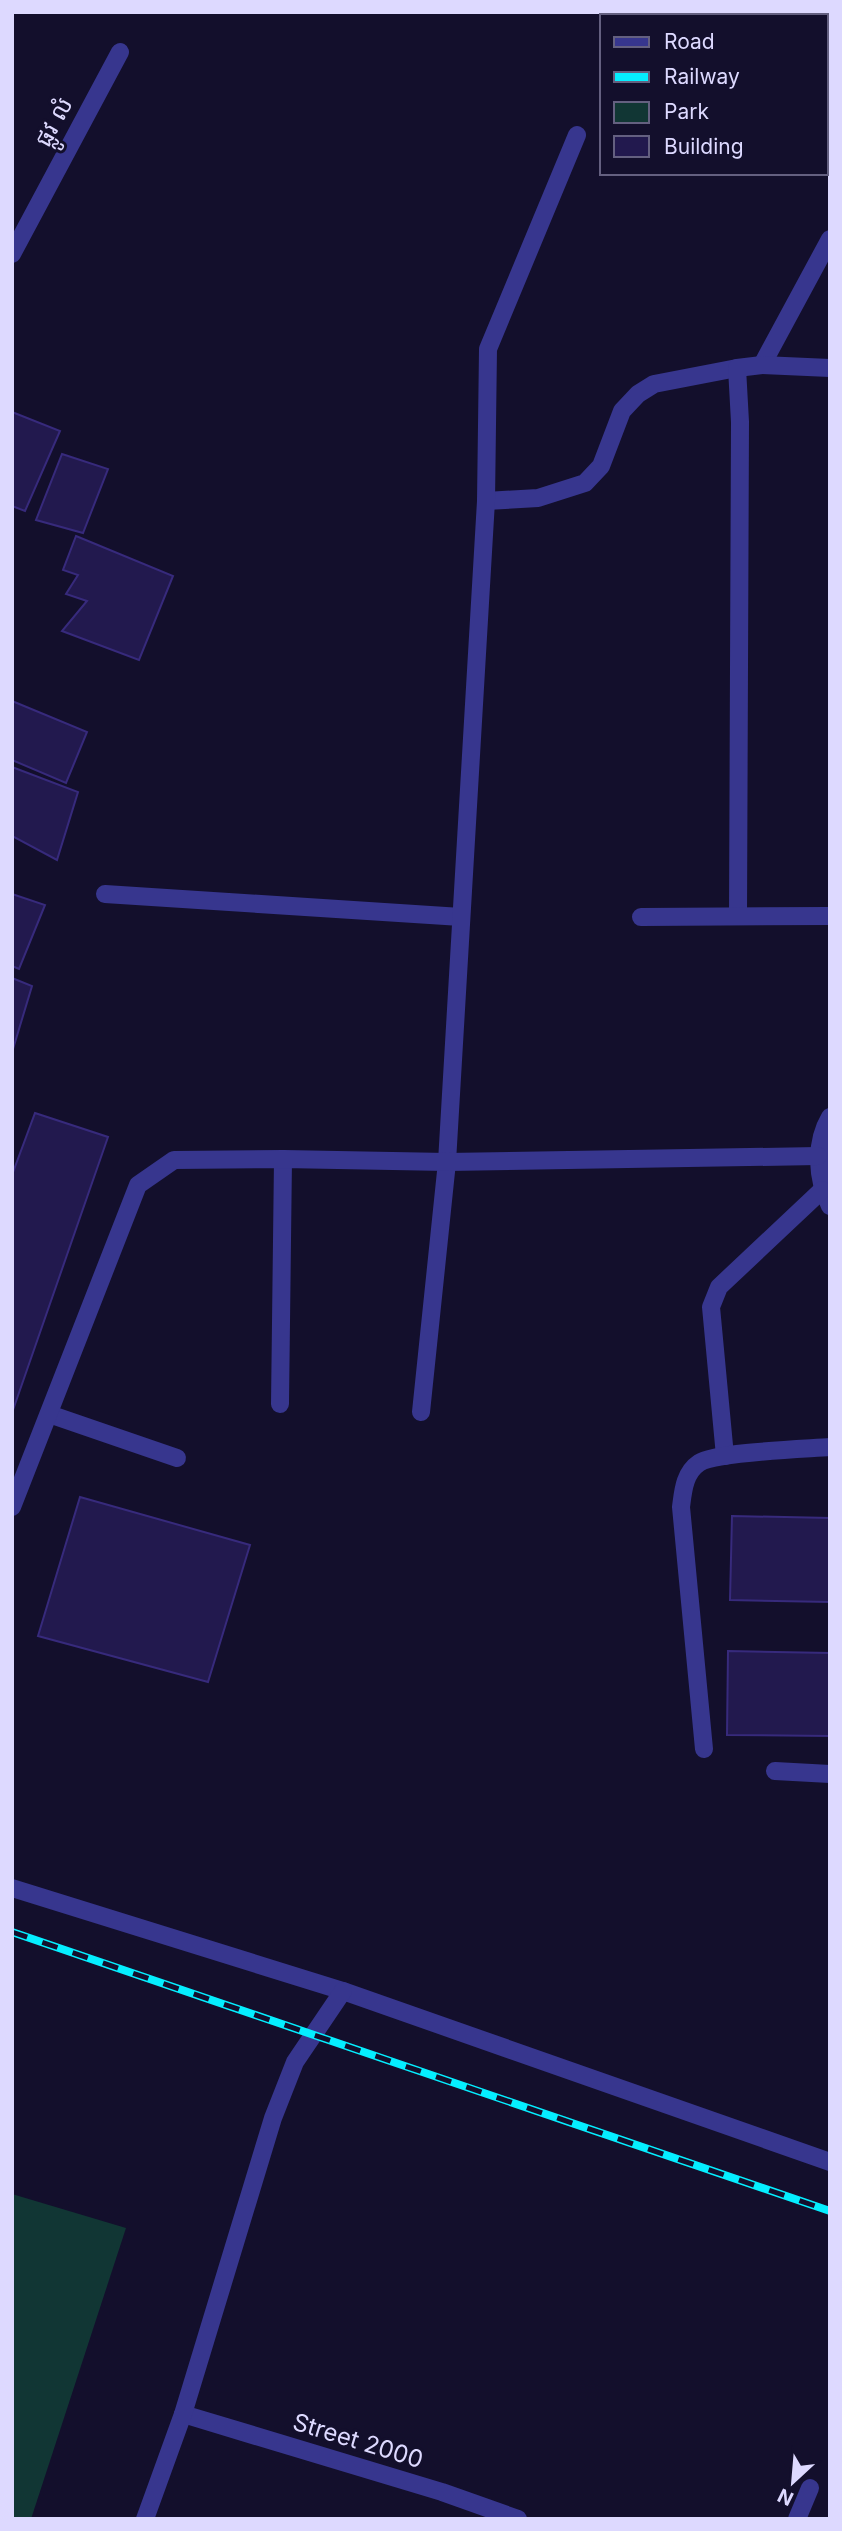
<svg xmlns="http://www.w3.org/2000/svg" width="842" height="2531" font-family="Inter,'Noto Sans Khmer',sans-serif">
<rect width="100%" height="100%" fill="#130f2c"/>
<path fill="#113634" d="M 12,2194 L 126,2228 L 31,2519 L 12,2519 Z"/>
<g fill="#22194e" stroke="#372a7c" stroke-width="2">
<path d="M 12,412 L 60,431 L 25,511 L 12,506 Z"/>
<path d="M 62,454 L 108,469 L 83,533 L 36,520 Z"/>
<path d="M 76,536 L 173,576 L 139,660 L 62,631 L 87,601 L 66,594 L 78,575 L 63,570 Z"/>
<path d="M 12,701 L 87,732 L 66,783 L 12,760 Z"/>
<path d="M 12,767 L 78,792 L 57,860 L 12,836 Z"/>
<path d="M 12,894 L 45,905 L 19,969 L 12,966 Z"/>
<path d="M 12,978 L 32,986 L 13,1049 L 12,1049 Z"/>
<path d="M 35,1113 L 108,1137 L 13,1410 L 12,1175 Z"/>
<path d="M 80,1497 L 250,1545 L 208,1682 L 38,1636 Z"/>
<path d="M 732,1516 L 830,1518 L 830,1602 L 730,1600 Z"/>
<path d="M 728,1651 L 830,1653 L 830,1736 L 727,1735 Z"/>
</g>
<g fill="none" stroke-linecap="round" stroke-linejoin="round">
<g stroke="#37368e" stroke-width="18">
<path d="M 762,365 L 830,239"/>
<path d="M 486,501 L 538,498 L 585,483 L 601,466 L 622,411 L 638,394 L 654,384 L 737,368"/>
<path d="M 105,894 L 461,917"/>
<path d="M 738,916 L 740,422 L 737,368 L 762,365 L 830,368"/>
<path d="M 641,917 L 830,916"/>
<path d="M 830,1117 C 814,1144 817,1179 830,1206"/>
<path d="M 280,1404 L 283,1159"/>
<path d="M 421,1412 L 447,1162 L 486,501 L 488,349 L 577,135"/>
<path d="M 49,1414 L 177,1458"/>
<path d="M 725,1456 L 711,1307 L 719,1287 L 822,1190"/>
<path d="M 12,1507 L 138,1185 L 174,1160 L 283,1159 L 447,1162 L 818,1156"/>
<path d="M 704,1749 L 681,1507 C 683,1492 684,1473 699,1463 C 716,1452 805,1449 830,1447"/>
<path d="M 775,1771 L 830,1774"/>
</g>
<g stroke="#37368e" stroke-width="18">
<path d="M 12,254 L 120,52"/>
<path d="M 12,1888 L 343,1991 L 830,2162"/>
<path d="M 183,2414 L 442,2492 L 518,2519"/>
<path d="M 145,2519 L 183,2414 L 273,2118 L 295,2062 L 343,1991"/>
<path d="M 797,2519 L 810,2488"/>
</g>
<defs>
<path id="rail" d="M 12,1932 L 830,2211"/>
</defs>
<use href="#rail" stroke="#05eeff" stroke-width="8"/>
<use href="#rail" stroke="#130f2c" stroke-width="5" stroke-dasharray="16" stroke-linecap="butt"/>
</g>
<g text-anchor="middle" stroke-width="6" stroke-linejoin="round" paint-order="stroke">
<g font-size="24" fill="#ddd9ff" stroke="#130f2c">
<text transform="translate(54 122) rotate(-61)" y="8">ផ្លូវ លំ</text>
<text transform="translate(358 2441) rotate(17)" y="8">Street 2000</text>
</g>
</g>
<rect width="842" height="2531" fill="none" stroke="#ddd9ff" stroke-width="28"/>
<rect x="600" y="14" width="228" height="161" fill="#130f2c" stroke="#646080" stroke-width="2"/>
<rect x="614" y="37" width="35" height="10" fill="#37368e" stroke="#646080" stroke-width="2"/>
<text x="664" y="49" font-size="21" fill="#ddd9ff">Road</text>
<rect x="614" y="72" width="35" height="10" fill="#05eeff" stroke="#646080" stroke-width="2"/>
<text x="664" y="84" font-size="21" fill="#ddd9ff">Railway</text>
<rect x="614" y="102" width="35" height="21" fill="#113634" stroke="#646080" stroke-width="2"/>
<text x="664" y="119" font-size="21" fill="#ddd9ff">Park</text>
<rect x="614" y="136" width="35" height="21" fill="#22194e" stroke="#646080" stroke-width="2"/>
<text x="664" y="154" font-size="21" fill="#ddd9ff">Building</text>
<g transform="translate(793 2482) rotate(206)" stroke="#130f2c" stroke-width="5" paint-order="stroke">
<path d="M0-5L12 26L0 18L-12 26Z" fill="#ddd9ff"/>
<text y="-10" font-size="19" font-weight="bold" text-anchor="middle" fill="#ddd9ff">N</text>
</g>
</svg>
